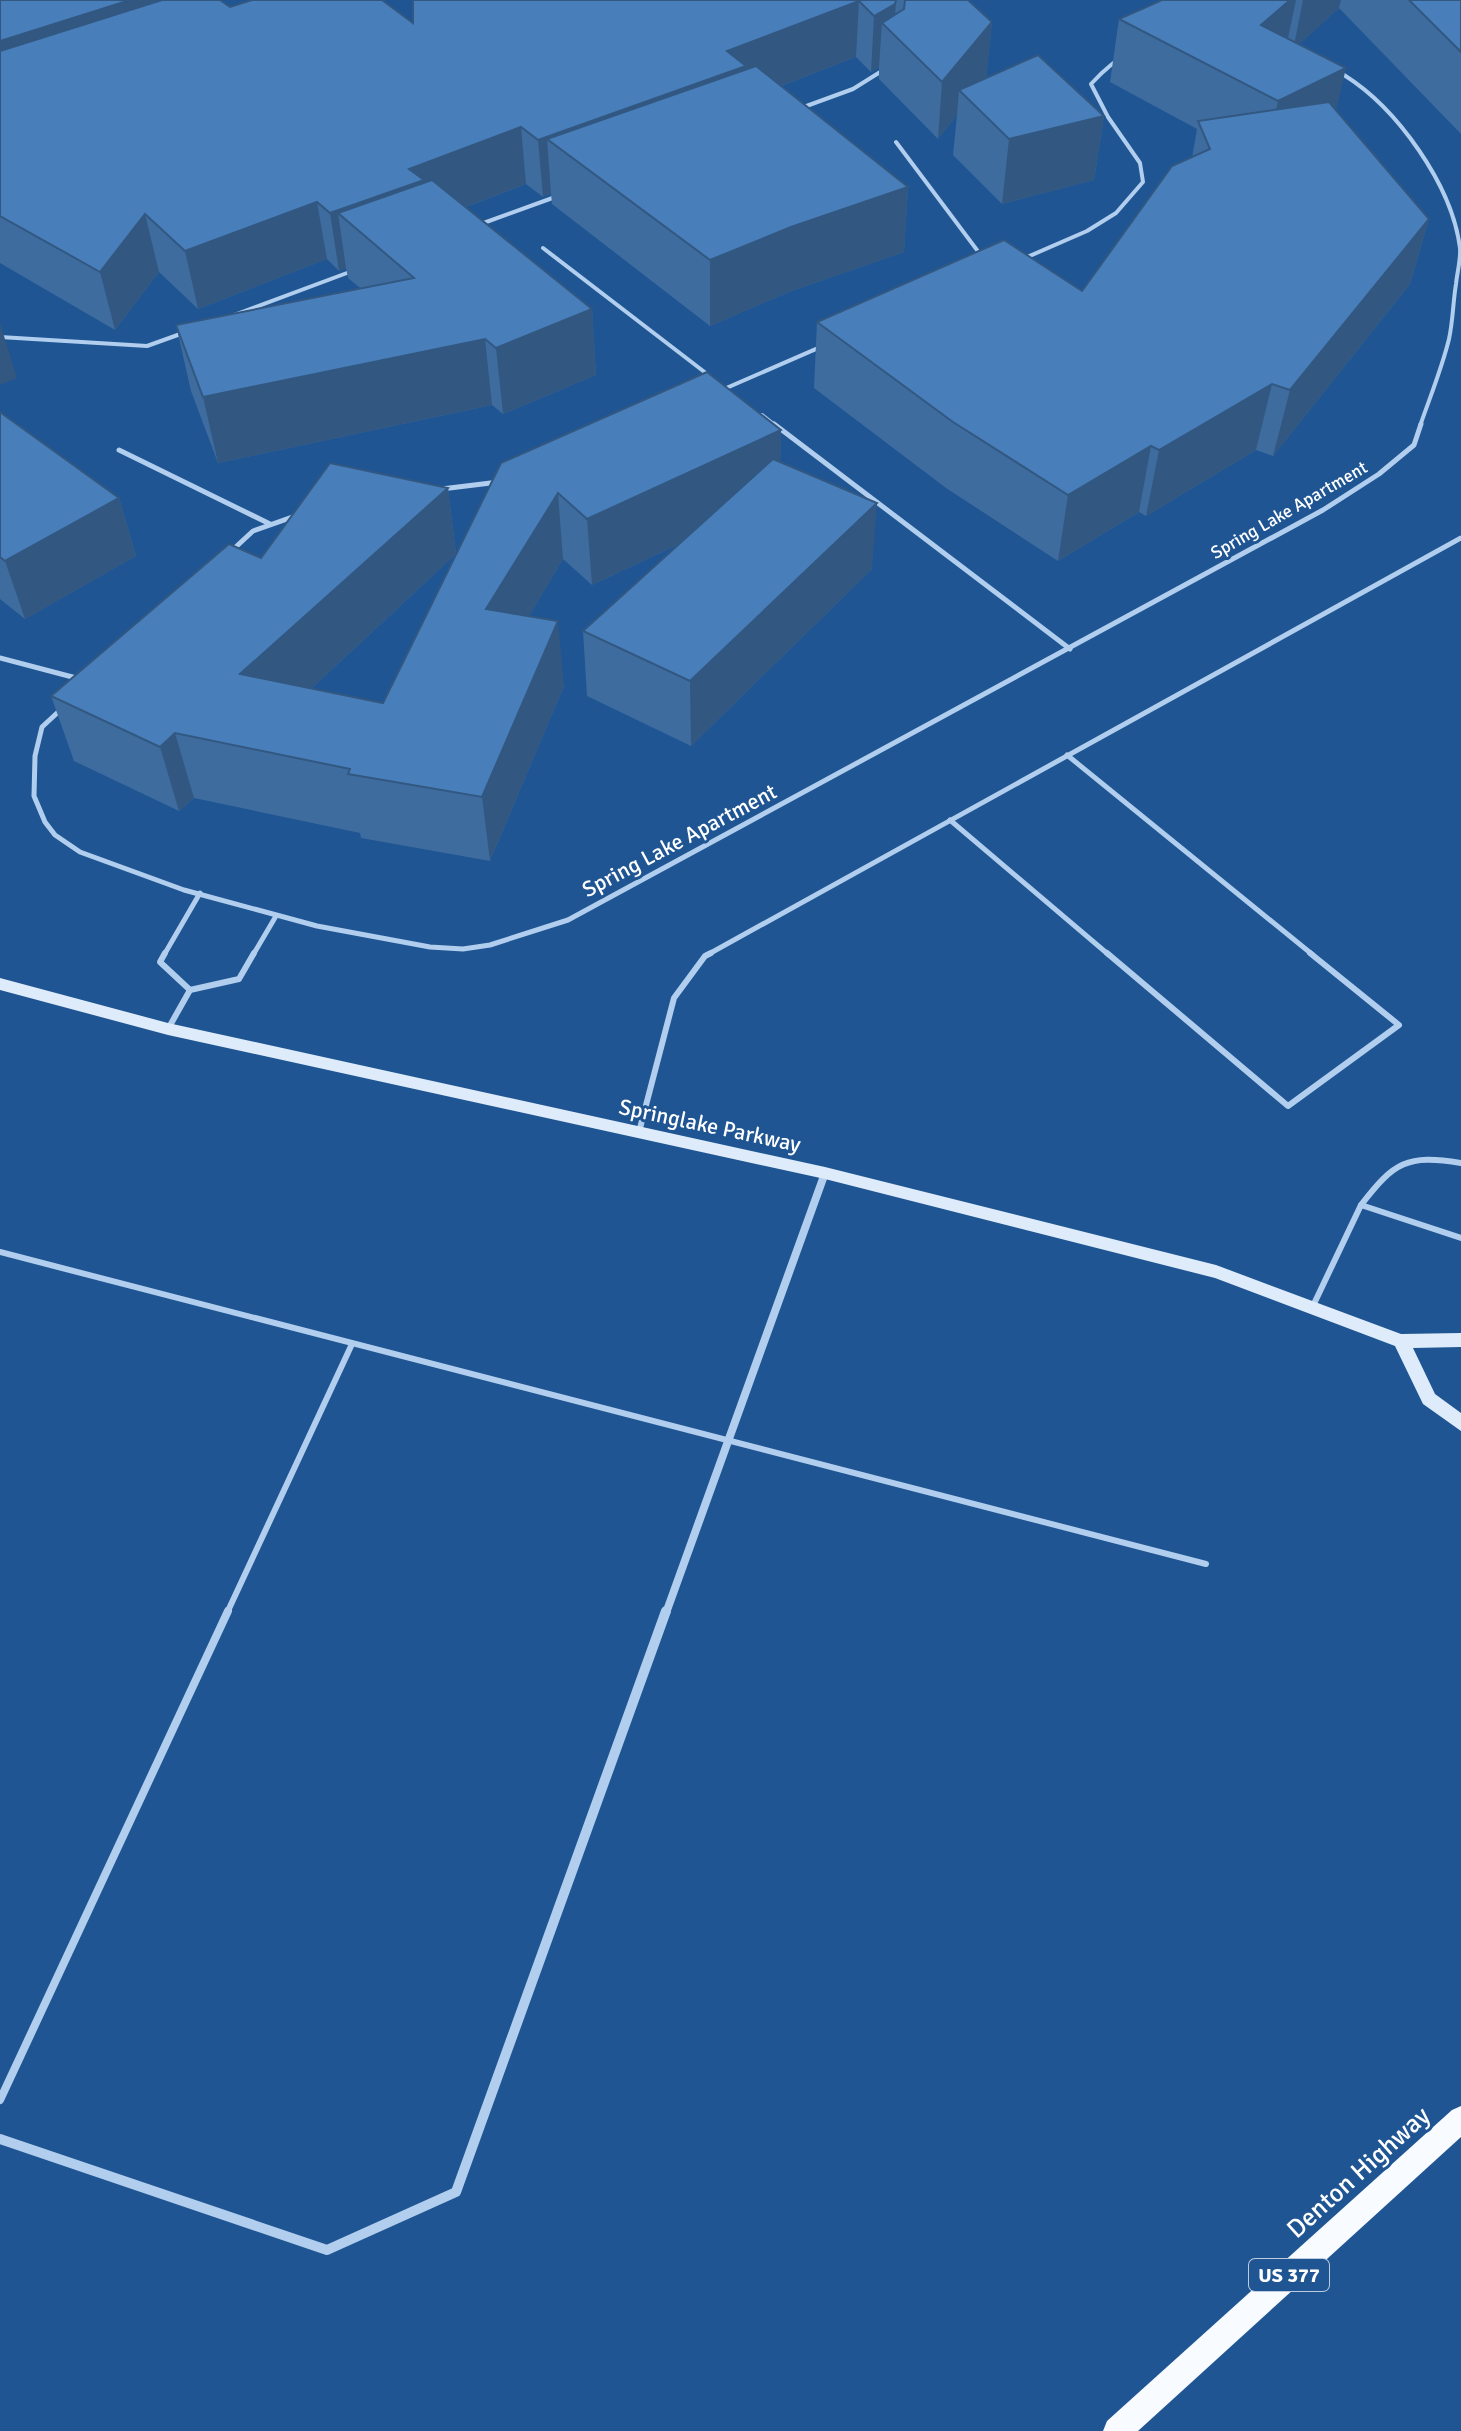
<svg xmlns="http://www.w3.org/2000/svg" width="1461" height="2431" font-family="Signika,sans-serif">
<rect width="100%" height="100%" fill="#1f5592"/>
<g fill="none" stroke-linecap="round" stroke-linejoin="round">
<g stroke="#b1ceee" stroke-width="4">
<path d="M 801,108 L 853,89 L 885,69"/>
<path d="M 896,142 L 983,258"/>
<path d="M 478,225 L 558,196"/>
<path d="M 543,248 L 711,377"/>
<path d="M 234,315 L 355,270"/>
<path d="M 0,337 L 147,346 L 186,332"/>
<path d="M 762,415 L 776,426"/>
<path d="M 639,426 L 1087,231 L 1116,213 L 1143,182 L 1140,163 L 1108,117 L 1091,84 C 1146,23 1208,28 1281,51 C 1301,58 1325,64 1344,75 C 1397,108 1452,185 1460,248 C 1461,259 1457,273 1456,284 C 1453,302 1453,321 1449,339 C 1442,368 1430,397 1420,426"/>
</g>
<g stroke="#b1ceee" stroke-width="5">
<path d="M 643,424 L 507,481 L 335,502 L 253,531 L 42,727 L 35,756 L 34,796 L 45,822 L 55,835 L 80,852 L 184,890 L 317,926 L 430,947 L 463,949 L 490,945 L 568,920 L 1323,510 L 1379,474 L 1414,445 L 1421,424"/>
<path d="M 774,424 L 1070,649"/>
<path d="M 119,450 L 270,524"/>
<path d="M 0,658 L 80,679"/>
<path d="M 1067,755 L 1313,955"/>
<path d="M 950,820 L 1109,955"/>
<path d="M 164,955 L 200,893"/>
<path d="M 253,955 L 276,916"/>
<path d="M 707,955 L 1461,538"/>
</g>
<g stroke="#b1ceee" stroke-width="6">
<path d="M 165,953 L 160,962 L 190,990"/>
<path d="M 1107,953 L 1288,1106 L 1399,1025 L 1310,953"/>
<path d="M 168,1029 L 190,990 L 239,979 L 254,953"/>
<path d="M 639,1132 L 674,998 L 705,956 L 711,953"/>
<path d="M 1361,1205 C 1394,1162 1407,1154 1461,1163"/>
<path d="M 0,1252 L 1206,1564"/>
<path d="M 1312,1308 L 1361,1205 L 1461,1238"/>
<path d="M 227,1613 L 352,1344"/>
</g>
<path stroke="#b1ceee" stroke-width="8" d="M 0,2100 L 228,1611"/>
<path stroke="#b1ceee" stroke-width="8" d="M 666,1613 L 825,1173"/>
<path stroke="#b1ceee" stroke-width="10" d="M 0,2139 L 327,2250 L 456,2192 L 666,1611"/>
<path fill="#deebfa" fill-rule="evenodd" d="M 0,978 L 168,1023 L 825,1167 L 1216,1265 L 1401,1334 L 1461,1333 L 1461,1347 L 1413,1348 L 1435,1394 L 1461,1413 L 1461,1431 L 1423,1404 L 1395,1346 L 1215,1278 L 825,1179 L 168,1035 L 0,990 Z"/>
<path fill="#f8fbff" fill-rule="evenodd" d="M 1461,2106 L 1461,2137 L 1138,2431 L 1103,2431 L 1107,2421 L 1452,2110 Z"/>
</g>
<g fill="#3e6c9f" fill-rule="evenodd">
<path d="M 0,0 L 230,7 L 413,23 L 413,0 L 968,0 L 992,22 L 986,78 L 1104,116 L 1094,180 L 1002,204 L 953,155 L 957,115 L 938,139 L 879,79 L 879,67 L 871,72 L 856,57 L 781,86 L 908,187 L 904,252 L 789,292 L 710,326 L 552,204 L 551,193 L 543,197 L 526,184 L 466,207 L 592,309 L 596,375 L 503,414 L 492,405 L 218,463 L 191,391 L 176,325 L 360,288 L 348,278 L 346,268 L 339,271 L 327,259 L 198,309 L 159,272 L 115,330 L 0,263 Z"/>
<path d="M 1162,0 L 1461,0 L 1461,134 L 1339,8 L 1299,44 L 1336,110 L 1429,219 L 1410,284 L 1273,456 L 1256,450 L 1146,516 L 1139,512 L 1058,561 L 946,488 L 814,388 L 817,322 L 1082,291 L 1192,158 L 1197,129 L 1110,82 L 1119,19 Z"/>
<path d="M 0,412 L 119,498 L 136,556 L 25,619 L 0,599 Z"/>
<path d="M 781,430 L 780,462 L 872,569 L 691,746 L 587,696 L 583,631 L 679,544 L 592,585 L 563,559 L 529,616 L 564,686 L 490,861 L 361,838 L 360,833 L 194,798 L 179,811 L 74,761 L 51,696 L 261,558 L 448,488 L 456,554 L 501,463 ZM 456,554 L 383,703 L 311,689 Z"/>
</g>
<g fill="#325882">
<path d="M 0,0 L 199,0 L 0,102 Z"/>
<path d="M 896,0 L 894,36 L 882,23 L 879,67 L 871,72 L 874,16 Z"/>
<path d="M 1290,0 L 1296,0 L 1284,57 L 1261,25 Z"/>
<path d="M 1303,0 L 1341,0 L 1339,8 L 1293,50 Z"/>
<path d="M 859,1 L 856,57 L 746,99 L 547,139 L 551,193 L 543,197 L 538,140 L 727,51 Z"/>
<path d="M 992,22 L 986,78 L 959,90 L 957,115 L 938,139 L 942,82 Z"/>
<path d="M 1346,68 L 1331,132 L 1264,166 L 1278,101 Z"/>
<path d="M 1104,116 L 1094,180 L 1002,204 L 1009,139 Z"/>
<path d="M 521,127 L 526,184 L 429,221 L 338,213 L 346,268 L 339,271 L 330,213 L 409,169 Z"/>
<path d="M 908,187 L 904,252 L 789,292 L 710,326 L 710,260 L 791,227 Z"/>
<path d="M 317,202 L 327,259 L 198,309 L 185,251 Z"/>
<path d="M 145,214 L 159,272 L 115,330 L 100,272 Z"/>
<path d="M 1429,219 L 1410,284 L 1273,456 L 1290,390 Z"/>
<path d="M 592,309 L 596,375 L 503,414 L 496,348 Z"/>
<path d="M 0,323 L 17,378 L 0,385 Z"/>
<path d="M 485,339 L 492,405 L 218,463 L 203,397 Z"/>
<path d="M 1272,384 L 1256,450 L 1146,516 L 1159,450 Z"/>
<path d="M 781,430 L 780,496 L 592,585 L 587,519 Z"/>
<path d="M 1151,446 L 1139,512 L 1058,561 L 1068,495 Z"/>
<path d="M 448,488 L 456,554 L 256,740 L 240,674 Z"/>
<path d="M 558,493 L 563,559 L 494,675 L 486,609 Z"/>
<path d="M 119,498 L 136,556 L 25,619 L 5,561 Z"/>
<path d="M 877,503 L 872,569 L 691,746 L 690,681 Z"/>
<path d="M 558,621 L 564,686 L 490,861 L 482,797 Z"/>
<path d="M 175,733 L 194,798 L 179,811 L 160,747 Z"/>
</g>
<g fill="#487eb9" stroke="#325882" stroke-width="2">
<path d="M 0,0 L 130,0 L 0,41 Z"/>
<path d="M 162,0 L 220,0 L 230,7 L 252,0 L 382,0 L 413,23 L 413,0 L 896,0 L 895,4 L 874,16 L 859,1 L 727,51 L 746,66 L 538,140 L 521,127 L 409,169 L 424,180 L 330,213 L 317,202 L 185,251 L 145,214 L 100,272 L 0,216 L 0,51 Z"/>
<path d="M 905,0 L 968,0 L 992,22 L 942,82 L 882,23 L 904,9 Z"/>
<path d="M 1162,0 L 1290,0 L 1261,25 L 1346,68 L 1278,101 L 1119,19 Z"/>
<path d="M 1409,0 L 1461,0 L 1461,52 Z"/>
<path d="M 1038,55 L 1104,116 L 1009,139 L 959,90 Z"/>
<path d="M 756,66 L 908,187 L 791,227 L 710,260 L 547,139 Z"/>
<path d="M 1329,102 L 1429,219 L 1290,390 L 1272,384 L 1159,450 L 1151,446 L 1068,495 L 953,422 L 817,322 L 1004,240 L 1082,291 L 1172,166 L 1210,149 L 1198,121 Z"/>
<path d="M 432,180 L 592,309 L 496,348 L 485,339 L 203,397 L 176,325 L 414,278 L 338,213 Z"/>
<path d="M 707,372 L 781,430 L 587,519 L 558,493 L 486,609 L 558,621 L 482,797 L 348,774 L 350,769 L 175,733 L 160,747 L 51,696 L 229,544 L 261,558 L 330,463 L 448,488 L 240,674 L 383,703 L 501,463 Z"/>
<path d="M 0,412 L 119,498 L 5,561 L 0,557 Z"/>
<path d="M 773,459 L 877,503 L 690,681 L 583,631 Z"/>
</g>
<g text-anchor="middle" stroke-width="6" stroke-linejoin="round" paint-order="stroke">
<g font-size="18" fill="#fff" stroke="#1f5592">
<text transform="translate(1289 510) rotate(-30)" y="6">Spring Lake Apartment</text>
</g>
<rect fill="#1f5592" stroke="#bcccde" stroke-width="2" x="1249" y="2259" width="80" height="32" rx="6"/>
<g font-size="20" font-weight="bold" fill="#fff">
<text x="1289" y="2282">US 377</text>
</g>
<g font-size="22" fill="#fff" stroke="#1f5592">
<text transform="translate(679 840) rotate(-28)" y="8">Spring Lake Apartment</text>
<text transform="translate(710 1125) rotate(12)" y="8">Springlake Parkway</text>
</g>
<g font-size="26" fill="#fff" stroke="#1f5592">
<text transform="translate(1358 2172) rotate(-42)" y="9">Denton Highway</text>
</g>
</g>
</svg>
